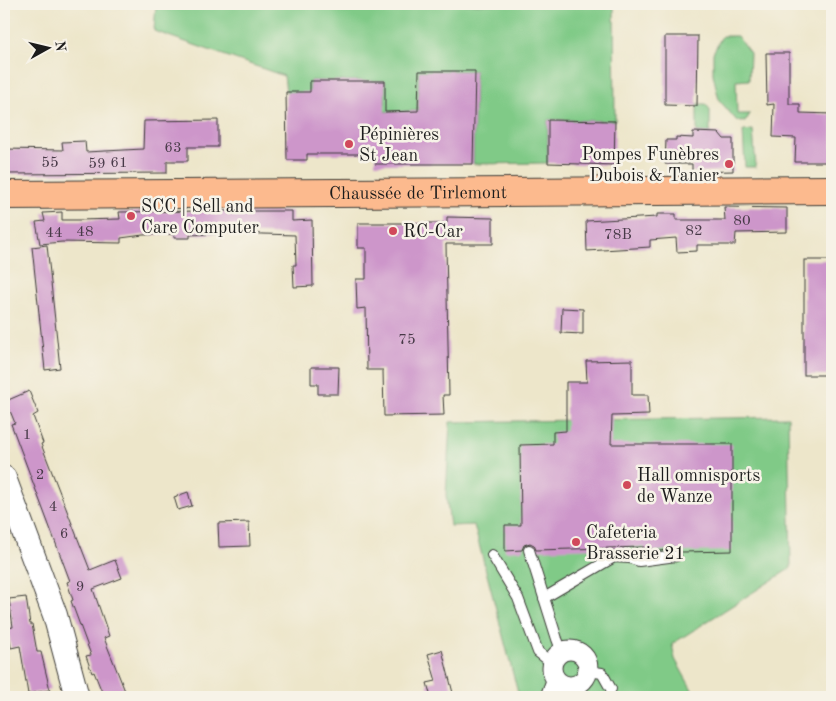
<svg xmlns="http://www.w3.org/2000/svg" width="836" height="701" font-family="'Old Standard TT',serif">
<rect width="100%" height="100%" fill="#f7f3e8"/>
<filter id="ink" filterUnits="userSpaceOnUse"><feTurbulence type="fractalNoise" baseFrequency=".02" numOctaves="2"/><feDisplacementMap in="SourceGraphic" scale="10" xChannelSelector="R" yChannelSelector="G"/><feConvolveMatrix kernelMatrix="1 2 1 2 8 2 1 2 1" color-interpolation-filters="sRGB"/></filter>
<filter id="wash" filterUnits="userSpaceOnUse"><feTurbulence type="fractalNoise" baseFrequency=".0096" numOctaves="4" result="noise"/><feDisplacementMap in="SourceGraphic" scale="20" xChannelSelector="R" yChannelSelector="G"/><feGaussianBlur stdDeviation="1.12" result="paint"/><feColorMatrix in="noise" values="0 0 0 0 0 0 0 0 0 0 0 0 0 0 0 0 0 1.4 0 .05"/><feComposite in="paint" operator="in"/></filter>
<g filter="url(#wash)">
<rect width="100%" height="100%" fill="#ede6ca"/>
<g fill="#80ca87" stroke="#4e7352">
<path d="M 156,4 L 614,4 L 615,121 L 548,120 L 548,163 L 473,164 L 475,71 L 419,71 L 418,111 L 377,112 L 385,104 L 385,81 L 310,81 L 310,93 L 286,92 L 284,76 L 154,31 Z"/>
<path d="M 722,36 L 737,36 L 750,53 L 749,80 L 736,81 L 737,114 L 750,114 L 745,122 L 737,121 L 719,100 L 713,74 L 713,53 Z"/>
<path d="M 697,104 L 706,104 L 710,110 L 710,133 L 697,132 Z"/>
<path d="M 753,130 L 756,167 L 745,167 L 743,131 Z"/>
<path d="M 788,417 L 791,568 L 672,644 L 675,659 L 696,697 L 519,697 L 474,525 L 450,526 L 446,495 L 450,422 Z"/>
</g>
<g id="blocks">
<g fill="#cd96ca">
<path d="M 665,36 L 698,36 L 697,106 L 665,105 Z"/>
<path d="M 766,53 L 789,53 L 789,104 L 800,104 L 800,113 L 832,114 L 832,162 L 795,162 L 796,138 L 773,137 L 774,104 L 767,105 Z"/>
<path d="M 419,71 L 475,71 L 473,164 L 375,164 L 375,154 L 307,154 L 307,160 L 287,160 L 286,92 L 310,92 L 310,81 L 385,81 L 385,112 L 418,111 Z"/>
<path d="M 218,120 L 218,147 L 188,147 L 188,161 L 167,161 L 167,173 L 4,174 L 4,149 L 63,150 L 62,142 L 85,141 L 86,152 L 143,149 L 144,121 Z"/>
<path d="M 548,120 L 615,121 L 614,165 L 548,163 Z"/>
<path d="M 693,132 L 719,133 L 724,139 L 733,139 L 733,171 L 692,172 L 692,164 L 665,164 L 666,140 L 676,140 L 676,137 L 693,138 Z"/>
<path d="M 724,207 L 787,208 L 787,232 L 736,233 L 735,245 L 697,245 L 697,251 L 677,252 L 676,238 L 650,240 L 650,247 L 587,251 L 586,221 L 657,217 L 657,214 L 676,214 L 676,220 L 725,220 Z"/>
<path d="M 203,211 L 292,211 L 292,221 L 312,220 L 313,286 L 294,287 L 293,265 L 296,265 L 295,235 L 232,233 L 190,235 L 190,238 L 174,238 L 174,234 L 143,235 L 121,238 L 121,243 L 62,242 L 40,244 L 36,222 L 45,221 L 43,213 L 62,212 L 62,220 L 78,220 L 120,219 L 119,212 Z"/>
<path d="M 447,217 L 493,218 L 493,244 L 446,244 L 449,395 L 443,395 L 444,415 L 384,416 L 383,370 L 367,370 L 366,308 L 357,309 L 356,279 L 366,279 L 366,248 L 358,248 L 358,223 L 447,223 Z"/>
<path d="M 47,245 L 60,368 L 45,370 L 32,247 Z"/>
<rect x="804" y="260" width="28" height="115"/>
<path d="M 562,308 L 583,309 L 583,334 L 561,333 Z"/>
<path d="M 632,360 L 632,395 L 648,395 L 649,415 L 612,416 L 611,444 L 732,444 L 732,551 L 682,552 L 675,549 L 644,553 L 644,547 L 536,550 L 534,545 L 530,543 L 524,545 L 522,550 L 505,551 L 505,525 L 521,525 L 520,445 L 553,444 L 553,432 L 566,431 L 566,382 L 587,382 L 586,361 Z"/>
<path d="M 311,367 L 339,367 L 338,394 L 318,394 L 318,384 L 311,384 Z"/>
<path d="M 29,391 L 38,413 L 33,416 L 43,443 L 41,444 L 90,570 L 115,560 L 122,578 L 93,589 L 109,636 L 104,638 L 125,691 L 109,697 L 104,697 L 94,672 L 92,673 L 86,656 L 91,655 L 71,601 L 73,600 L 67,582 L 70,581 L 11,424 L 15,423 L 6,401 Z"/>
<path d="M 188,492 L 192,506 L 178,510 L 174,497 Z"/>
<path d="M 249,522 L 250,546 L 219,547 L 218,523 Z"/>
<path d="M 26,597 L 30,624 L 32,624 L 37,652 L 41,652 L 50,690 L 28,694 L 20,646 L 11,648 L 8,628 L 13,627 L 9,599 Z"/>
<path d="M 442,650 L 454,697 L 431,697 L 427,683 L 436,681 L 428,654 Z"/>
</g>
</g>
</g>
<g filter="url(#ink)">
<use href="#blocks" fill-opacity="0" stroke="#3b3a36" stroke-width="1"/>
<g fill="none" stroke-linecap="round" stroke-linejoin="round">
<defs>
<g id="service">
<path d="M 529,550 L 557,639 L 562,652"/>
<path d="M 492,555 L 518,598 L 538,652 L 552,663"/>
<path d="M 544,598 L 614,557 L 630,558 L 639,561 L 676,556"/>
<path d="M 588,671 L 602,673 L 611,689"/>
</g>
<g id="minor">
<circle cx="570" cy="668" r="18"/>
<path d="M 550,697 L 556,681"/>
</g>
<path id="tertiary" d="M 4,478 L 55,615 L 77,697"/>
<g id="primary">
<path id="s1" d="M 4,195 L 832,190"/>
</g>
</defs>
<use href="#service" stroke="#3b3a36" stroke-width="12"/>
<use href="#minor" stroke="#3b3a36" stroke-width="21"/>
<use href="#tertiary" stroke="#3b3a36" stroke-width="26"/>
<use href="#primary" stroke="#3b3a36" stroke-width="30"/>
<use href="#service" stroke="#fff" stroke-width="10"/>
<use href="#minor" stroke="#fff" stroke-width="19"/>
<use href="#tertiary" stroke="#fff" stroke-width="24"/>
<use href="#primary" stroke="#fcba8e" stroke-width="28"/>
</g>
</g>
<g fill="#d1495b" stroke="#f7f3e8" stroke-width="2">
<circle cx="349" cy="144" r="5"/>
<circle cx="729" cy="164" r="5"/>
<circle cx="131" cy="216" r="5"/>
<circle cx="393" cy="231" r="5"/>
<circle cx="627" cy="485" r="5"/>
<circle cx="576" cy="542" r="5"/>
</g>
<g text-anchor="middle" stroke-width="5" stroke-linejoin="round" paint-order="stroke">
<g font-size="15" fill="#483a48">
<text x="173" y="152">63</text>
<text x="50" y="167">55</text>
<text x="119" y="167">61</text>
<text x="97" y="168">59</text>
<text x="742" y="225">80</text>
<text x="694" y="235">82</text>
<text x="85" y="236">48</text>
<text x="54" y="237">44</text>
<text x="618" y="239">78B</text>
<text x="407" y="344">75</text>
<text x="27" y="439">1</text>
<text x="40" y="479">2</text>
<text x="53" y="511">4</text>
<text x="64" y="538">6</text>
<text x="80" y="591">9</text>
</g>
<g font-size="18" fill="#1c1c1c" stroke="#f7f3e8" text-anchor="start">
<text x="359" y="140">Pépinières<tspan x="359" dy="21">St Jean</tspan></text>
<text x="719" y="160" text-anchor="end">Pompes Funèbres<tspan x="719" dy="21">Dubois &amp; Tanier</tspan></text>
<text x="141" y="212">SCC | Sell and<tspan x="141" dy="21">Care Computer</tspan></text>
<text x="403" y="237">RC-Car</text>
<text x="637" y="481">Hall omnisports<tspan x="637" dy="21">de Wanze</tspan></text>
<text x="586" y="538">Cafeteria<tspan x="586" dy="21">Brasserie 21</tspan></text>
</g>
<g font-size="18" fill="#1c1c1c" stroke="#f7f3e8">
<text dy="6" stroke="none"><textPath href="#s1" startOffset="414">Chaussée de Tirlemont</textPath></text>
</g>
</g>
<rect width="836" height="701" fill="none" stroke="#f7f3e8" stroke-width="20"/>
<g transform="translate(48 48) rotate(82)" stroke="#f7f3e8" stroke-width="4" paint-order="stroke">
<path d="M0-4L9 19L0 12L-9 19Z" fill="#1c1c1c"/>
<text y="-8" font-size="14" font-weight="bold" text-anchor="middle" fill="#1c1c1c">N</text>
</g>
</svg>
